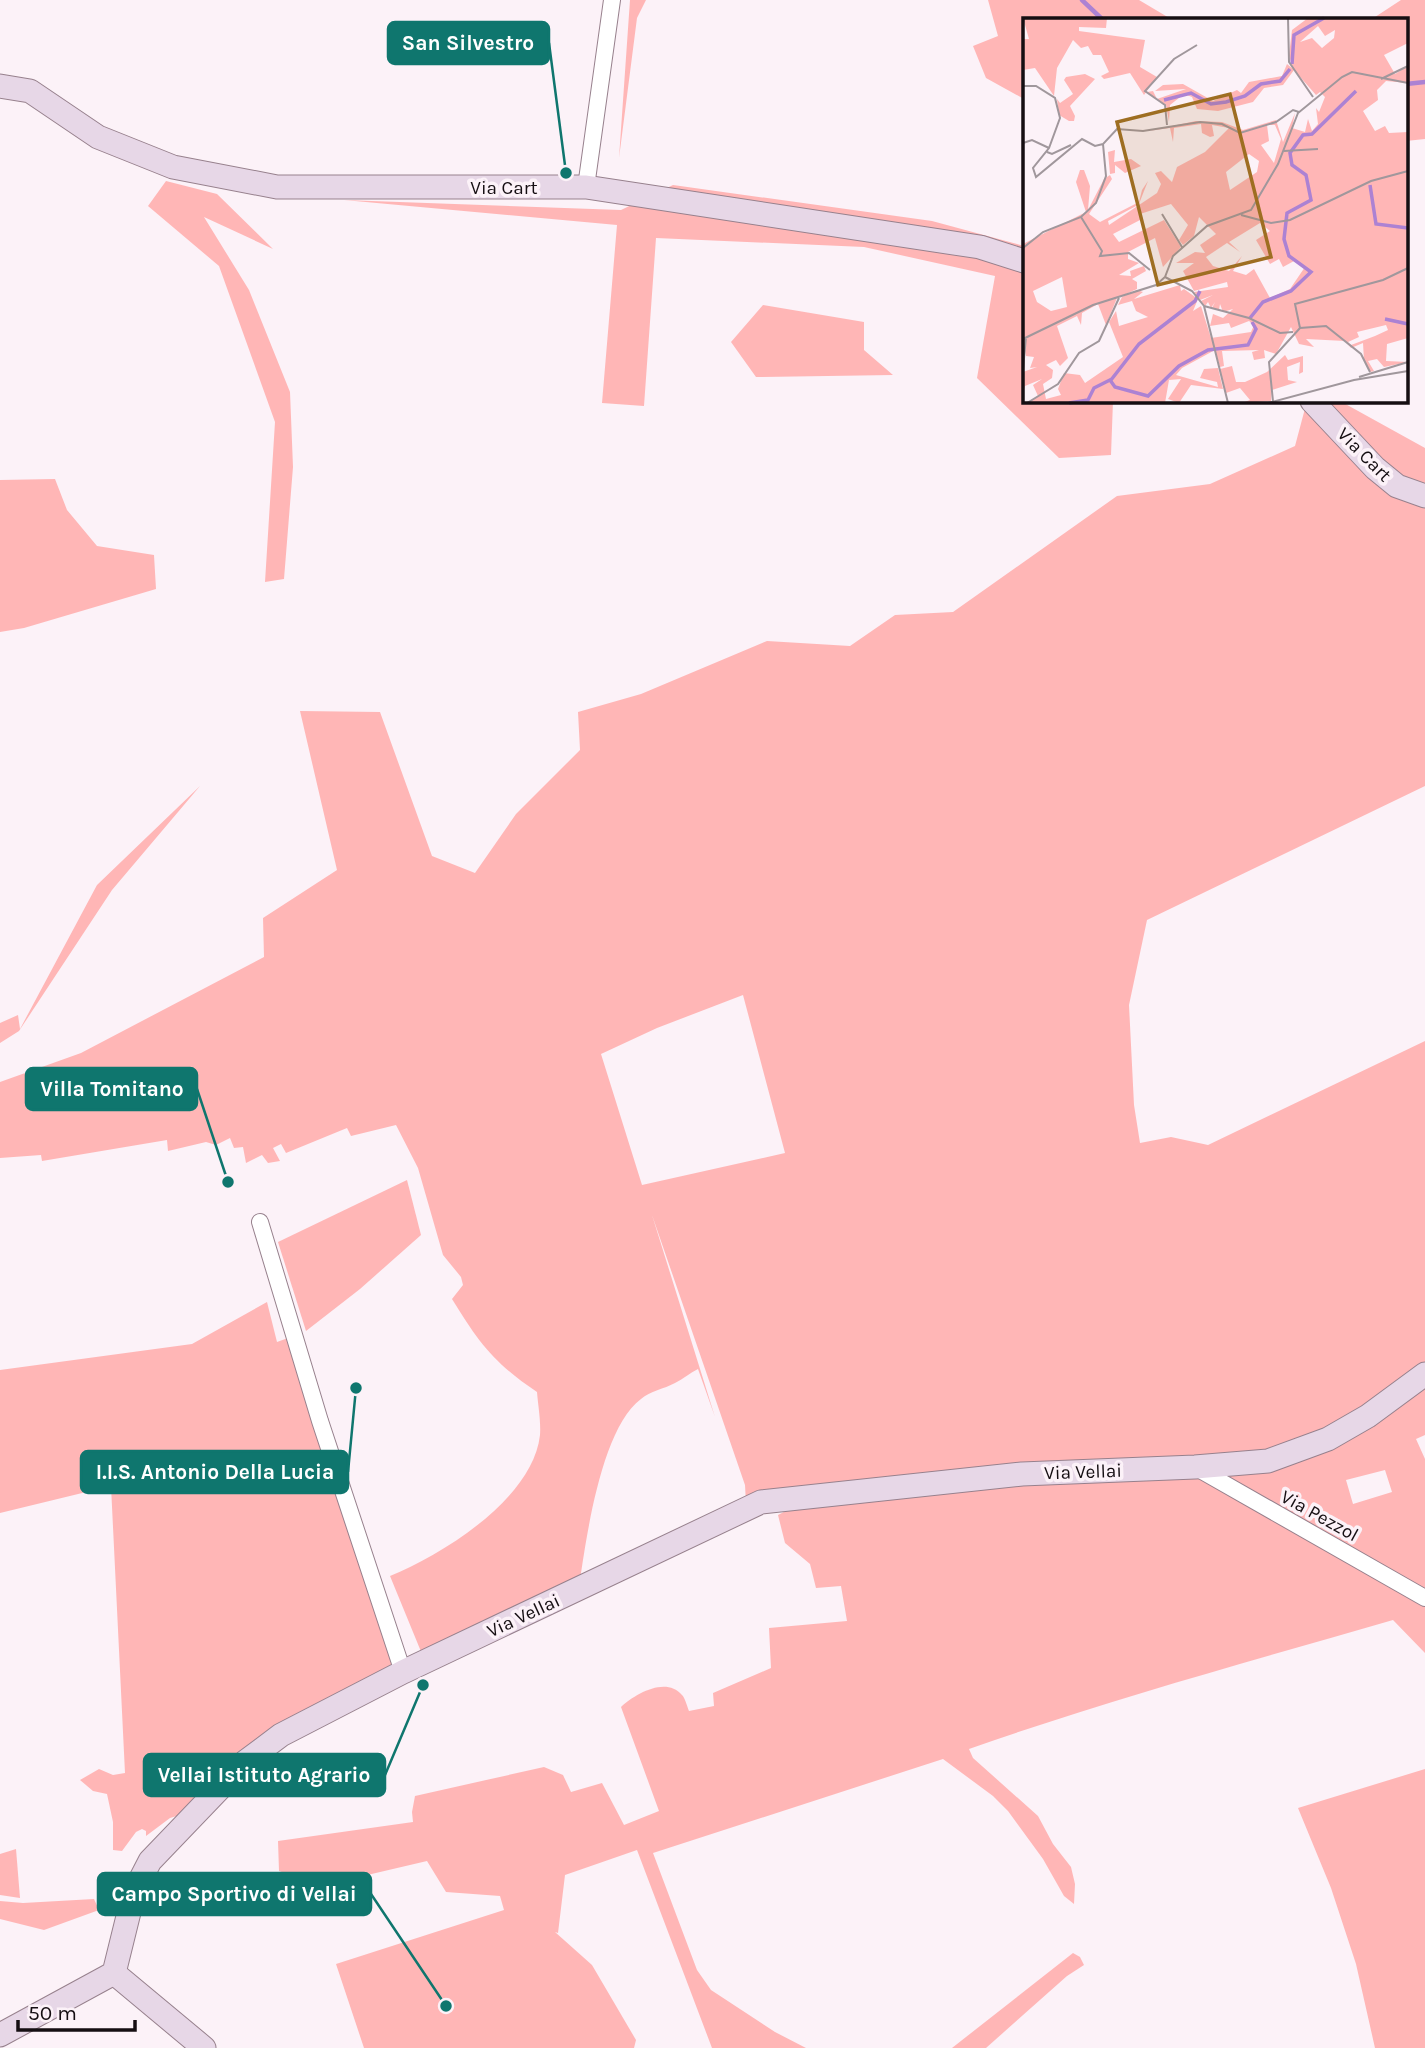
<svg xmlns="http://www.w3.org/2000/svg" width="1425" height="2048" font-family="Karla,sans-serif">
<rect width="100%" height="100%" fill="#fcf2f8"/>
<g fill="#ffb6b6" fill-rule="evenodd">
<path d="M 630,0 L 646,0 L 637,18 L 619,158 Z"/>
<path d="M 988,0 L 1139,0 L 1171,19 L 1024,19 L 1024,99 L 986,78 L 973,46 L 998,36 Z"/>
<path d="M 1401,0 L 1425,0 L 1425,139 L 1406,141 L 1406,19 L 1372,19 Z"/>
<path d="M 166,181 L 217,194 L 273,249 L 204,217 L 249,290 L 290,392 L 293,467 L 284,579 L 265,582 L 275,422 L 219,266 L 148,206 Z"/>
<path d="M 673,185 L 932,221 L 1024,246 L 1024,401 L 1113,401 L 1111,455 L 1059,458 L 977,378 L 995,276 L 864,247 L 656,238 L 644,406 L 602,403 L 617,225 L 344,200 L 621,210 Z"/>
<path d="M 763,305 L 864,322 L 864,350 L 893,375 L 756,377 L 731,342 Z"/>
<path d="M 1307,401 L 1340,401 L 1425,448 L 1425,786 L 1147,920 L 1129,1005 L 1134,1105 L 1140,1143 L 1171,1137 L 1208,1145 L 1425,1041 L 1425,1374 L 1268,1461 L 746,1503 L 745,1485 L 652,1215 L 715,1417 L 698,1369 C 690,1373 683,1379 675,1383 C 664,1389 650,1391 641,1399 C 602,1428 587,1533 580,1580 L 422,1654 L 390,1576 C 444,1554 533,1498 540,1435 C 541,1421 538,1405 537,1392 C 494,1363 479,1343 452,1299 L 463,1285 L 461,1277 L 443,1255 L 418,1168 L 396,1125 L 351,1136 L 347,1128 L 286,1153 L 281,1144 L 273,1148 L 280,1161 L 268,1163 L 262,1155 L 246,1163 L 243,1147 L 234,1148 L 230,1138 L 216,1145 L 206,1142 L 168,1151 L 167,1140 L 42,1161 L 41,1155 L 0,1158 L 0,1082 L 81,1053 L 264,957 L 263,918 L 337,870 L 300,711 L 380,712 L 432,856 L 475,873 L 516,814 L 580,750 L 578,712 L 641,694 L 767,641 L 850,646 L 895,615 L 953,612 L 1117,496 L 1210,484 L 1295,446 ZM 743,995 L 785,1153 L 642,1185 L 601,1054 L 657,1028 Z"/>
<path d="M 55,479 L 67,510 L 97,546 L 154,555 L 156,589 L 24,628 L 0,632 L 0,480 Z"/>
<path d="M 200,786 L 112,890 L 19,1031 L 0,1043 L 0,1023 L 18,1015 L 20,1029 L 97,885 Z"/>
<path d="M 407,1180 L 421,1235 L 360,1289 L 306,1331 L 278,1242 Z"/>
<path d="M 267,1302 L 277,1342 L 288,1338 L 396,1664 L 204,1796 L 196,1795 L 180,1815 L 170,1818 L 146,1836 L 146,1831 L 142,1829 L 136,1832 L 122,1851 L 113,1850 L 113,1822 L 107,1794 L 93,1791 L 80,1780 L 99,1769 L 113,1775 L 125,1773 L 111,1486 L 0,1513 L 0,1370 L 192,1344 Z"/>
<path d="M 1425,1376 L 1425,1435 L 1416,1439 L 1425,1459 L 1425,1653 L 1393,1620 C 1251,1661 1108,1700 969,1749 L 973,1758 L 1038,1816 L 1053,1844 L 1071,1867 L 1075,1884 L 1074,1904 L 1064,1896 L 1043,1859 L 1008,1811 L 993,1796 L 943,1759 L 653,1853 L 697,1970 L 711,1990 L 775,2032 L 806,2048 L 712,2048 L 637,1850 L 565,1875 L 558,1933 L 555,1932 L 592,1965 L 636,2040 L 634,2048 L 364,2048 L 336,1964 L 504,1910 L 500,1896 L 446,1892 L 427,1861 L 346,1880 L 301,1879 L 279,1871 L 278,1841 L 413,1822 L 412,1812 L 415,1796 L 544,1767 L 563,1775 L 571,1792 L 602,1783 L 624,1825 L 659,1811 L 621,1707 C 635,1694 666,1676 682,1695 C 685,1698 687,1706 689,1711 L 714,1706 L 713,1693 L 771,1668 L 769,1628 L 847,1621 L 841,1586 L 816,1588 L 810,1564 L 785,1543 L 778,1515 L 805,1501 L 1251,1469 ZM 1385,1470 L 1392,1492 L 1353,1504 L 1346,1480 Z"/>
<path d="M 1425,1769 L 1425,2048 L 1375,2048 L 1356,1964 L 1331,1888 L 1298,1808 Z"/>
<path d="M 16,1849 L 20,1898 L 0,1895 L 0,1854 Z"/>
<path d="M 94,1899 L 99,1910 L 44,1930 L 0,1919 L 0,1901 L 23,1903 Z"/>
<path d="M 1073,1953 L 1080,1957 L 1084,1965 L 1067,1976 L 986,2048 L 952,2048 Z"/>
</g>
<g fill="none" stroke-linecap="round" stroke-linejoin="round">
<g stroke="#ac82d3" stroke-width="4.5">
<path d="M 1082,0 L 1102,19"/>
<path d="M 1406,84 L 1425,82"/>
</g>
<defs>
<g id="street">
<path d="M 586,187 L 612,0"/>
<path d="M 260,1222 L 320,1421 L 403,1672"/>
<path d="M 1195,1467 L 1425,1598"/>
</g>
<g id="secondary">
<path d="M 0,86 L 30,91 L 98,137 L 173,167 L 277,187 L 586,187 L 980,247 L 1024,261"/>
<path d="M 1312,401 L 1375,468 L 1397,486 L 1425,496"/>
<path d="M 114,1973 L 204,2048"/>
<path d="M 0,2035 L 114,1973 L 134,1892 L 150,1861 L 245,1762 L 281,1735 L 403,1672 L 761,1502 L 1022,1474 L 1195,1467 L 1268,1461 L 1328,1439 L 1368,1416 L 1425,1374"/>
</g>
</defs>
<use href="#street" stroke="#97818d" stroke-width="18"/>
<use href="#secondary" stroke="#97818d" stroke-width="25"/>
<use href="#street" stroke="#fff" stroke-width="16"/>
<use href="#secondary" stroke="#e7d7e7" stroke-width="23"/>
</g>
<g text-anchor="middle" stroke-width="7" stroke-linejoin="round" paint-order="stroke">
<g font-size="19" fill="#150e12" stroke="#fcf2f8">
<text x="504" y="194">Via Cart</text>
<text transform="translate(1365 454) rotate(45)" y="7">Via Cart</text>
<text transform="translate(1083 1471) rotate(-2)" y="7">Via Vellai</text>
<text transform="translate(1320 1515) rotate(29)" y="7">Via Pezzol</text>
<text transform="translate(523 1615) rotate(-25)" y="7">Via Vellai</text>
</g>
</g>
<g transform="translate(1023 18)">
<rect width="385" height="385" fill="#fcf2f8"/>
<path d="M 0,0 L 84,0 L 83,10 L 56,9 L 56,13 L 122,22 L 117,49 L 134,59 L 121,77 L 107,55 L 81,61 L 78,58 L 86,54 L 78,37 L 70,37 L 65,28 L 58,30 L 50,22 L 34,50 L 31,78 L 12,50 L 0,52 L 0,21 L 6,21 ZM 285,0 L 385,0 L 385,25 L 361,37 L 372,56 L 385,48 L 385,65 L 363,63 L 354,72 L 355,82 L 340,93 L 352,113 L 362,108 L 366,115 L 385,114 L 385,320 L 364,326 L 363,343 L 385,344 L 361,349 L 354,341 L 345,343 L 351,353 L 347,354 L 341,342 L 340,325 L 328,330 L 322,323 L 283,321 L 291,329 L 276,326 L 268,309 L 253,336 L 241,332 L 242,340 L 231,342 L 229,334 L 236,332 L 199,333 L 201,348 L 197,349 L 192,332 L 159,350 L 153,357 L 195,369 L 194,364 L 177,360 L 181,351 L 195,350 L 200,371 L 168,367 L 156,385 L 145,381 L 158,361 L 146,362 L 142,385 L 4,385 L 15,378 L 10,367 L 19,361 L 2,368 L 0,374 L 0,354 L 14,349 L 7,350 L 11,339 L 3,338 L 0,324 L 0,226 L 63,194 L 53,164 L 57,152 L 61,152 L 67,168 L 65,192 L 81,161 L 87,157 L 89,161 L 66,196 L 77,204 L 116,184 L 119,172 L 125,163 L 121,173 L 116,186 L 115,187 L 85,203 L 86,207 L 134,175 L 138,166 L 132,155 L 138,153 L 149,164 L 154,149 L 182,134 L 206,110 L 189,107 L 191,118 L 187,119 L 179,115 L 178,106 L 151,110 L 150,124 L 147,110 L 125,113 L 173,103 L 199,104 L 220,112 L 253,102 L 260,124 L 272,95 L 269,110 L 282,114 L 285,101 L 289,113 L 295,106 L 293,90 L 296,94 L 302,79 L 297,74 L 293,77 L 271,52 L 260,67 L 241,70 L 230,84 L 195,93 L 174,91 L 169,79 L 161,76 L 147,87 L 146,104 L 143,87 L 124,74 L 130,73 L 134,81 L 163,71 L 132,73 L 140,67 L 160,66 L 190,83 L 214,72 L 218,75 L 226,64 L 259,58 L 264,46 L 270,51 L 266,37 L 269,12 ZM 295,8 L 302,18 L 312,12 L 311,20 L 299,30 L 289,20 L 277,24 ZM 244,107 L 252,107 L 258,121 L 251,145 L 238,127 L 246,123 ZM 226,136 L 236,143 L 234,154 L 207,172 L 203,154 ZM 148,186 L 165,207 L 156,222 L 160,227 L 171,218 L 176,199 L 193,216 L 177,227 L 182,235 L 172,234 L 153,245 L 171,245 L 160,253 L 171,273 L 204,264 L 205,269 L 171,274 L 177,282 L 190,277 L 178,283 L 182,288 L 185,284 L 188,290 L 192,284 L 189,290 L 196,292 L 197,286 L 200,294 L 210,291 L 200,300 L 190,296 L 187,308 L 206,305 L 208,310 L 226,303 L 231,307 L 228,314 L 188,320 L 178,288 L 170,293 L 175,281 L 161,271 L 158,273 L 157,267 L 111,281 L 120,274 L 114,272 L 99,279 L 95,287 L 109,283 L 113,293 L 125,299 L 96,308 L 93,293 L 86,304 L 100,339 L 62,365 L 57,357 L 41,355 L 35,371 L 38,377 L 23,381 L 20,366 L 29,360 L 30,352 L 23,347 L 33,342 L 37,348 L 45,340 L 34,308 L 54,298 L 58,307 L 59,295 L 75,286 L 83,307 L 94,280 L 114,271 L 114,264 L 109,261 L 123,253 L 121,248 L 107,253 L 108,258 L 96,257 L 116,245 L 105,241 L 105,234 L 132,220 L 140,249 L 158,229 L 141,202 L 96,224 L 90,216 L 119,201 L 117,196 ZM 237,205 L 247,213 L 233,222 L 247,246 L 256,241 L 260,249 L 271,243 L 282,249 L 267,271 L 247,280 L 231,251 L 223,257 L 210,253 L 219,238 L 206,253 L 190,248 L 183,239 L 204,225 L 217,234 L 206,224 ZM 39,259 L 44,289 L 28,293 L 14,284 L 10,273 ZM 363,307 L 365,312 L 352,318 L 328,327 L 325,324 L 336,319 L 334,314 ZM 62,56 L 72,61 L 47,88 L 52,98 L 51,103 L 46,103 L 36,97 L 34,81 L 37,85 L 50,76 L 41,62 L 43,59 ZM 92,132 L 91,144 L 108,141 L 118,148 L 102,155 L 92,147 L 92,155 L 87,156 L 85,134 ZM 262,337 L 265,342 L 280,338 L 280,354 L 276,356 L 277,344 L 264,349 L 265,362 L 274,364 L 249,372 L 248,383 L 219,385 L 227,382 L 217,370 L 203,375 L 197,351 L 209,348 L 213,364 L 222,364 L 244,354 Z" fill="#ffb6b6" fill-rule="evenodd"/>
<path fill="none" stroke="#ac82d3" stroke-width="3.5" d="M 269,46 L 271,17 L 301,0M 141,82 L 168,75 L 188,86 L 203,84 L 222,78 L 238,66 L 257,63 L 267,51M 347,167 L 353,206 L 385,210M 227,300 L 240,284 L 268,273 L 288,254 L 266,238 L 261,221 L 264,195 L 288,182 L 283,157 L 269,147 L 267,135 L 280,117 L 289,116 L 333,73M 362,301 L 385,306M 88,362 L 116,326 L 172,283 L 177,273M 46,385 L 65,382 L 71,370 L 87,362 L 92,369 L 125,378 L 156,348 L 185,332 L 225,327 L 233,311 L 229,304"/>
<path fill="none" stroke="#a0979c" stroke-width="2" d="M 265,0 L 266,44 L 290,79M 358,61 L 385,48M 0,68 L 13,68 L 32,80 L 37,100 L 26,130 L 10,150 L 13,159 L 59,121 L 72,128 L 80,126M 144,107 L 142,87 L 122,73 L 151,41 L 174,27M 0,125 L 9,122 L 26,130M 261,133 L 295,131M 24,134 L 29,136 L 48,127M 139,196 L 159,229M 218,197 L 248,205 L 267,202 L 348,163 L 385,153M 58,199 L 79,233 L 77,238 L 106,235 L 127,252M 0,230 L 20,214 L 58,199 L 73,185 L 83,158 L 80,126 L 94,111 L 120,113 L 177,104 L 199,106 L 217,115 L 253,104 L 270,92 L 276,94M 142,259 L 169,273 L 181,288 L 205,385M 181,288 L 226,300 L 257,315 L 270,314M 277,310 L 272,286 L 360,262 L 385,250M 0,321 L 70,287 L 133,267 L 142,259 L 150,238 L 184,208 L 228,192 L 255,146 L 275,95 L 319,59 L 329,54 L 385,65M 0,351 L 3,319M 336,359 L 385,344M 250,383 L 246,344 L 277,310 L 303,308 L 338,336 L 347,354M 4,385 L 35,366 L 56,335 L 76,323 L 96,280M 245,385 L 331,362 L 385,353"/>
<path fill="#9e6e22" fill-opacity="0.15" stroke="#9e6e22" stroke-width="3.5" d="M 207,76 L 248,239 L 135,267 L 94,104 Z"/>
<rect width="385" height="385" fill="none" stroke="#150e12" stroke-width="3.5"/>
</g>
<path fill="none" stroke="#0f766e" stroke-width="2.5" d="M566 173L549 43M228 1182L197 1089M356 1388L348 1472M423 1685L385 1775M446 2006L371 1894"/>
<g fill="#0f766e" stroke="#fcf2f8" stroke-width="2.5">
<circle cx="566" cy="173" r="7"/>
<circle cx="228" cy="1182" r="7"/>
<circle cx="356" cy="1388" r="7"/>
<circle cx="423" cy="1685" r="7"/>
<circle cx="446" cy="2006" r="7"/>
</g>
<g fill="#0f766e" stroke="#0f766e" stroke-width="2.5">
<rect x="388" y="22" width="161" height="42" rx="7"/>
<rect x="26" y="1068" width="171" height="42" rx="7"/>
<rect x="81" y="1451" width="267" height="42" rx="7"/>
<rect x="144" y="1754" width="241" height="42" rx="7"/>
<rect x="98" y="1873" width="273" height="42" rx="7"/>
</g>
<g font-size="21" text-anchor="middle" font-weight="bold" fill="#fff">
<text x="468" y="50">San Silvestro</text>
<text x="112" y="1096">Villa Tomitano</text>
<text x="215" y="1479">I.I.S. Antonio Della Lucia</text>
<text x="264" y="1782">Vellai Istituto Agrario</text>
<text x="234" y="1901">Campo Sportivo di Vellai</text>
</g>
<path d="M18 2020v10h117v-10" fill="none" stroke="#150e12" stroke-width="3.5"/>
<text x="28" y="2020" font-size="21" fill="#150e12" stroke="#fcf2f8" stroke-width="5" paint-order="stroke">50 m</text>
</svg>
